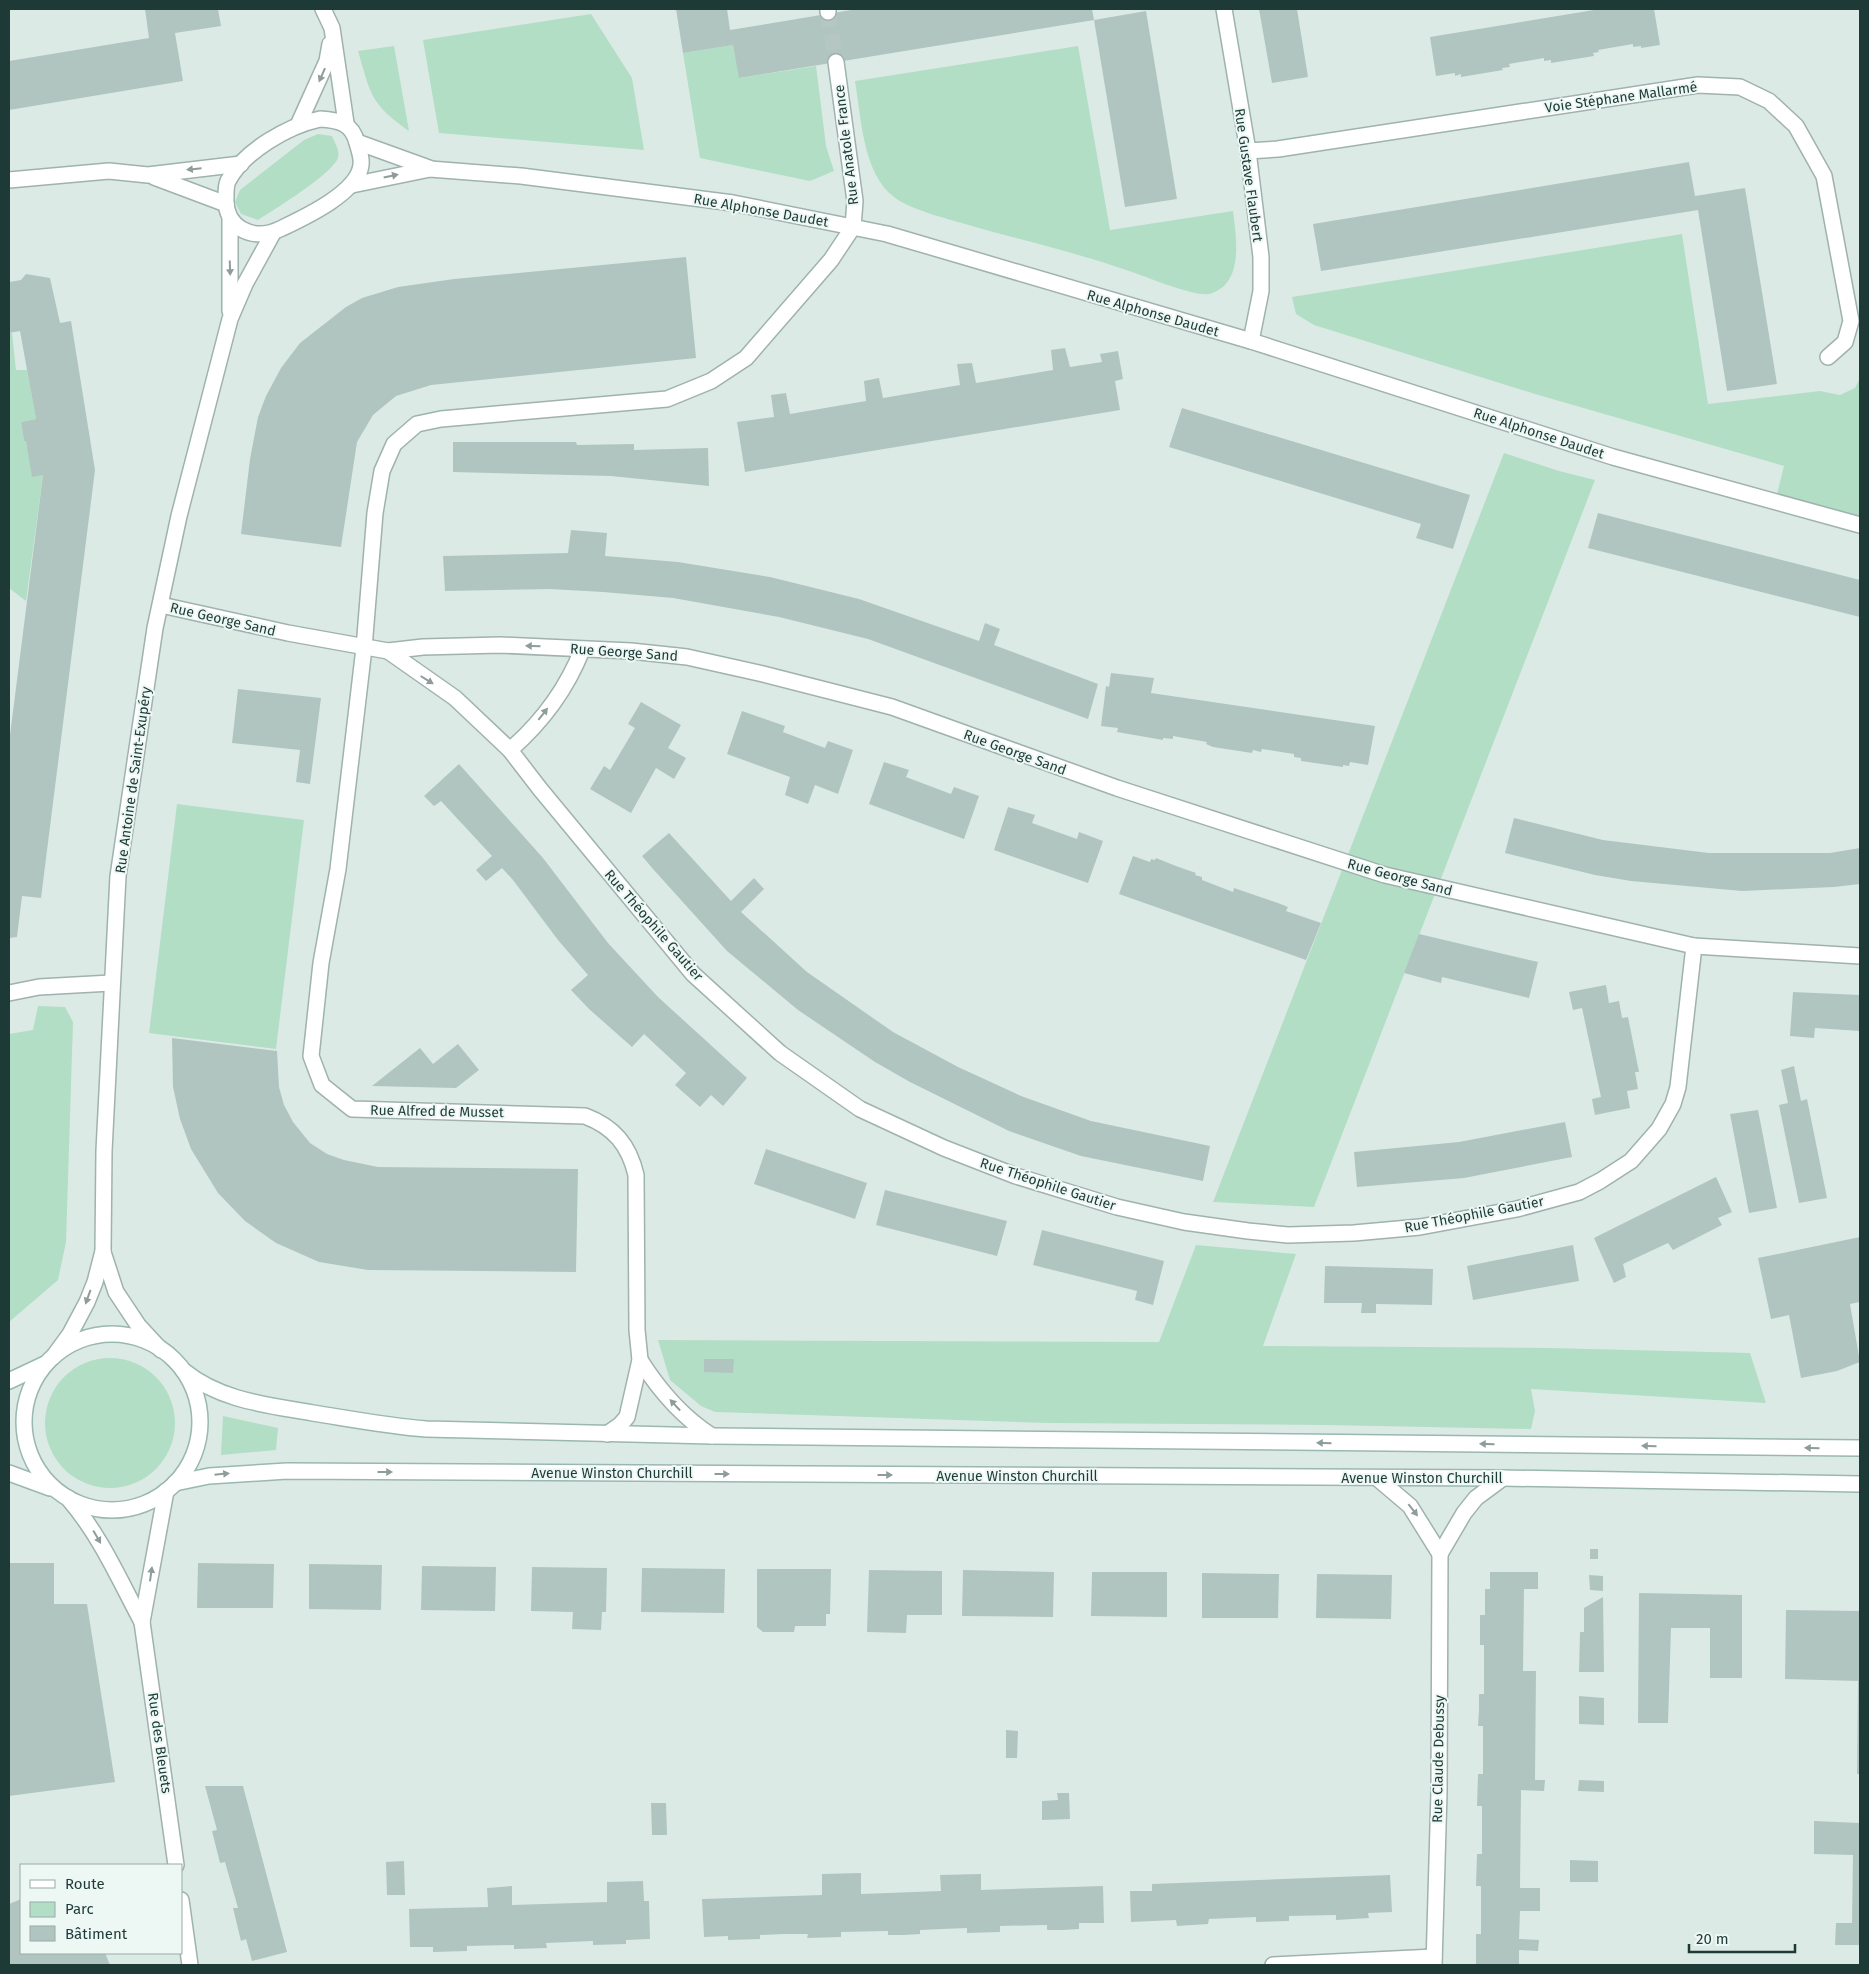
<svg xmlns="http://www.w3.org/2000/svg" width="1869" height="1974" font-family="'Fira Sans',sans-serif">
<rect width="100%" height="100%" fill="#dceae6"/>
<g fill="#b2dec5">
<path d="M 591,14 L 632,78 L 644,150 L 439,133 L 423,40 Z"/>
<path d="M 733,45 L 740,78 L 816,66 L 826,146 L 834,171 L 810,181 L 700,158 L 683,53 Z"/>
<path d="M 394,46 L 409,131 C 370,103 371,95 358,51 Z"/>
<path d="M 1078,46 L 1110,230 L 1233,211 C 1236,236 1245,285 1209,294 C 1194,297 1145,276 1129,271 C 1078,253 1024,241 972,226 C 952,220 910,210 894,197 C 863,174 861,117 855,81 Z"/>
<path d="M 318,134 L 332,136 C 335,143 340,150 338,158 C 331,175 275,209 258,220 L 241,214 L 235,202 L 240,190 L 304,140 Z"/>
<path d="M 1682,234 L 1708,404 L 1820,391 L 1840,395 L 1855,388 L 1860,378 L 1860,525 L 1775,502 L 1784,466 L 1535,394 L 1314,325 L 1296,314 L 1292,297 Z"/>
<path d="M 9,333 L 12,333 L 16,370 L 27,370 L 36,419 L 21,422 L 24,441 L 26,441 L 43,475 L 26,601 L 9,588 Z"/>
<path d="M 1504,453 L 1559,471 L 1595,480 L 1314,1207 L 1213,1202 Z"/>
<path d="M 177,804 L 304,820 L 276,1049 L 149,1033 Z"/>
<path d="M 38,1006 L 65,1007 L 73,1022 L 66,1242 L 58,1280 L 9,1322 L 9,1034 L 33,1030 Z"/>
<path d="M 1196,1245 L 1296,1254 L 1263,1346 L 1550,1348 L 1750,1353 L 1766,1403 L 1531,1389 L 1535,1411 L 1531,1429 L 1326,1425 L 1048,1423 L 715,1412 L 701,1406 L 670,1380 L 658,1340 L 1159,1342 Z"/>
<circle cx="110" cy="1423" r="65"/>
<path d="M 223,1416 L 278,1428 L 276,1450 L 221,1455 Z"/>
</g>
<g fill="#b1c5c0">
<path d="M 145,9 L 218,9 L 221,26 L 175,33 L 183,81 L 9,110 L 9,61 L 149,38 Z"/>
<path d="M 676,9 L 727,9 L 730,30 L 857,9 L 1092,9 L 1094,20 L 739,78 L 733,45 L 683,53 Z"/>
<path d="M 1259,9 L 1297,9 L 1308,77 L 1272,83 Z"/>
<path d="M 1600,9 L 1654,9 L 1660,45 L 1641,48 L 1641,46 L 1633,47 L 1633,44 L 1598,50 L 1599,52 L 1593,53 L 1594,56 L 1551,63 L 1551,60 L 1544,61 L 1544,58 L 1509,64 L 1510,67 L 1502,68 L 1503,70 L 1461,77 L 1461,74 L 1455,76 L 1455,73 L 1436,76 L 1430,37 Z"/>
<path d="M 1146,11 L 1177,199 L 1125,207 L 1094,20 Z"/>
<path d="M 1689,162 L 1695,196 L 1745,188 L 1777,384 L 1727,391 L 1698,210 L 1321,271 L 1313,224 Z"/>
<path d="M 686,257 L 696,358 L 431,385 L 396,396 L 373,415 L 357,442 L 341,547 L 241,534 L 250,459 L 258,417 L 266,396 L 281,368 L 300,343 L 346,307 L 362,298 L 398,287 L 454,279 Z"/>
<path d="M 26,274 L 50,278 L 60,323 L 71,321 L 95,470 L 41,898 L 22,896 L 17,937 L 9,938 L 9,743 L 43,475 L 32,477 L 26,441 L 24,441 L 21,422 L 36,419 L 20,331 L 9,333 L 9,282 L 21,280 Z"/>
<path d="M 1065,348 L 1070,367 L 1102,362 L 1100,354 L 1118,351 L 1123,379 L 1115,381 L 1120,410 L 745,472 L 737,422 L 774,417 L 771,395 L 786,393 L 790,414 L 866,401 L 864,381 L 879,378 L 883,398 L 960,385 L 957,364 L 972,363 L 976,383 L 1053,370 L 1051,350 Z"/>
<path d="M 1182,408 L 1470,495 L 1453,549 L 1416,538 L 1421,524 L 1169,447 Z"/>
<path d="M 453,442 L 576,442 L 577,445 L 634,444 L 634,450 L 708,448 L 709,486 L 611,476 L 453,472 Z"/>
<path d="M 1598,513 L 1860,580 L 1860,617 L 1588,548 Z"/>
<path d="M 571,530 L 607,533 L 605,556 L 678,562 L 770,577 L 859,599 L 979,641 L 985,623 L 1000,629 L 994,645 L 1098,684 L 1088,719 L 868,639 L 779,617 L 673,598 L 603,592 L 550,589 L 445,591 L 443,556 L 568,553 Z"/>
<path d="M 1111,673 L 1154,678 L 1151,693 L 1375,726 L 1368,765 L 1350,762 L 1349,766 L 1343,765 L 1343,767 L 1301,761 L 1301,758 L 1294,757 L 1294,754 L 1262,749 L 1261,752 L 1253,750 L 1252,753 L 1213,747 L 1206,744 L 1207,742 L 1173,736 L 1173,739 L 1163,738 L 1163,740 L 1117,732 L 1118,728 L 1101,726 L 1106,686 L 1109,687 Z"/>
<path d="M 238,689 L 321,698 L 310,784 L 296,782 L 300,750 L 232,743 Z"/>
<path d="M 641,702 L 681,725 L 668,748 L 686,758 L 674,779 L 656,768 L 631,813 L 590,789 L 604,766 L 610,770 L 635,728 L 628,724 Z"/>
<path d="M 742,711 L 785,726 L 783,732 L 825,748 L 828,741 L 853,750 L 838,794 L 815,785 L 808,804 L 785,795 L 790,777 L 727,754 Z"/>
<path d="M 884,762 L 909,770 L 906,777 L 951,794 L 954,787 L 979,796 L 964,839 L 869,804 Z"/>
<path d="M 459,764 L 543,858 L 608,943 L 658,997 L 747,1078 L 723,1106 L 711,1095 L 700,1107 L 675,1085 L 686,1073 L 644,1034 L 632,1047 L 589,1009 L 571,990 L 588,975 L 558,940 L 513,880 L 502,868 L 486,881 L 476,870 L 492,856 L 441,801 L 434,806 L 424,796 Z"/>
<path d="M 1008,807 L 1035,815 L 1032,823 L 1077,839 L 1079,832 L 1103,841 L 1088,883 L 994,850 Z"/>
<path d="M 1514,818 L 1603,840 L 1709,853 L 1830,853 L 1860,848 L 1860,884 L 1834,887 L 1742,891 L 1631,881 L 1595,875 L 1505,853 Z"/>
<path d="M 669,833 L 731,901 L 754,878 L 764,889 L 741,912 L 807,972 L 893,1032 L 958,1067 L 1021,1096 L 1091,1121 L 1210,1146 L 1203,1181 L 1081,1156 L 1009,1131 L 910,1082 L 875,1062 L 798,1010 L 727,951 L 653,869 L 642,856 Z"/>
<path d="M 1133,856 L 1150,862 L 1151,859 L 1155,860 L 1156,858 L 1176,866 L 1196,873 L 1195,875 L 1202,877 L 1202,880 L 1233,892 L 1234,888 L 1278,903 L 1288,907 L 1286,911 L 1321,923 L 1306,960 L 1119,894 Z"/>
<path d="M 1419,934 L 1538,962 L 1529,998 L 1442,977 L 1441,983 L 1404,973 Z"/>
<path d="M 1606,985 L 1609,1003 L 1619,1001 L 1622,1018 L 1628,1017 L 1639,1072 L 1635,1072 L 1638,1089 L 1627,1091 L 1630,1108 L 1595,1115 L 1592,1099 L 1601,1097 L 1582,1008 L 1573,1010 L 1569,992 Z"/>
<path d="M 1793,992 L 1860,995 L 1860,1031 L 1815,1028 L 1814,1038 L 1790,1036 Z"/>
<path d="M 172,1038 L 277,1051 L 279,1087 L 284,1105 L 293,1122 L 310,1143 L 327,1154 L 344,1160 L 378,1167 L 578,1169 L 576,1272 L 368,1270 L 319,1262 L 276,1243 L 245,1221 L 218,1193 L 191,1149 L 180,1119 L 173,1087 Z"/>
<path d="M 458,1044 L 479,1070 L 456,1088 L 372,1086 L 420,1048 L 433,1064 Z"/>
<path d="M 1794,1066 L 1801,1101 L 1807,1099 L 1827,1198 L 1799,1203 L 1779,1105 L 1788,1103 L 1781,1070 Z"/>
<path d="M 1758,1110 L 1777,1208 L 1749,1213 L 1730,1114 Z"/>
<path d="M 1565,1122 L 1572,1157 L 1464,1178 L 1357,1187 L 1354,1152 L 1459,1142 Z"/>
<path d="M 766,1149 L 867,1183 L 855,1219 L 754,1184 Z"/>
<path d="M 1716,1177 L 1732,1212 L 1718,1218 L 1722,1225 L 1673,1250 L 1668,1243 L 1623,1264 L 1626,1277 L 1614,1283 L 1594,1238 Z"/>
<path d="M 885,1190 L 1007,1221 L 997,1256 L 876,1225 Z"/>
<path d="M 1042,1230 L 1164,1261 L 1153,1305 L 1135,1300 L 1137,1291 L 1033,1265 Z"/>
<path d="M 1860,1237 L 1860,1302 L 1850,1304 L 1860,1362 L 1837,1371 L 1801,1378 L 1789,1315 L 1771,1319 L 1758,1258 Z"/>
<path d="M 1573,1245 L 1579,1281 L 1473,1300 L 1467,1266 Z"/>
<path d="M 1325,1266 L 1433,1269 L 1432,1305 L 1376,1304 L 1376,1313 L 1361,1313 L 1362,1303 L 1324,1303 Z"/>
<path d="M 704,1359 L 734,1359 L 733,1373 L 704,1372 Z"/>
<rect x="1590" y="1549" width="8" height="10"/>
<path d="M 9,1563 L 54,1563 L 54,1604 L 87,1604 L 115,1782 L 9,1796 Z"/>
<path d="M 198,1563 L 274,1564 L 273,1608 L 197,1608 Z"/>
<path d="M 309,1564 L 382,1565 L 381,1610 L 309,1609 Z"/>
<path d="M 422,1566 L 496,1567 L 495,1611 L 421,1610 Z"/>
<path d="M 532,1567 L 607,1568 L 606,1612 L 602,1612 L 601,1630 L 572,1629 L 573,1612 L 531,1611 Z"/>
<path d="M 642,1568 L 725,1569 L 724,1613 L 641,1612 Z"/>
<path d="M 757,1569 L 831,1569 L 830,1614 L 826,1614 L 826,1626 L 795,1626 L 794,1632 L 763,1632 L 757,1627 Z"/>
<path d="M 869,1570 L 942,1571 L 942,1615 L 907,1615 L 906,1633 L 867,1632 Z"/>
<path d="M 963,1570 L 1054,1572 L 1053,1617 L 962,1616 Z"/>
<path d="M 1092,1572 L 1167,1572 L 1167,1617 L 1091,1616 Z"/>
<path d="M 1490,1572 L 1538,1572 L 1538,1589 L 1524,1589 L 1523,1671 L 1536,1671 L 1535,1780 L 1545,1780 L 1544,1791 L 1521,1790 L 1520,1888 L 1540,1888 L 1540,1911 L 1520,1911 L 1519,1939 L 1539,1940 L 1538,1951 L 1519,1950 L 1519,1965 L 1476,1965 L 1476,1934 L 1481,1934 L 1481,1886 L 1476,1886 L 1477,1854 L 1482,1854 L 1482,1806 L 1477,1806 L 1478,1774 L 1483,1774 L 1483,1726 L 1478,1726 L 1479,1709 L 1479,1694 L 1484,1694 L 1484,1645 L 1480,1645 L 1480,1615 L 1485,1615 L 1485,1589 L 1490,1589 Z"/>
<path d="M 1202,1573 L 1279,1574 L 1278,1618 L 1202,1618 Z"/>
<path d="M 1317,1574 L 1392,1575 L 1391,1619 L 1316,1618 Z"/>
<path d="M 1589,1575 L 1603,1576 L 1603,1591 L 1590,1590 Z"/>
<path d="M 1639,1593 L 1742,1595 L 1742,1678 L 1710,1678 L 1710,1628 L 1671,1628 L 1668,1723 L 1638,1723 Z"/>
<path d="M 1603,1597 L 1604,1672 L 1579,1672 L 1580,1632 L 1584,1632 L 1584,1608 Z"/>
<path d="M 1786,1610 L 1860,1611 L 1860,1774 L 1857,1774 L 1858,1681 L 1785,1679 Z"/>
<path d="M 1579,1696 L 1604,1698 L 1604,1725 L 1579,1724 Z"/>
<path d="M 1006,1730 L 1018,1731 L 1017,1758 L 1006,1758 Z"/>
<path d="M 1579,1780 L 1604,1781 L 1604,1792 L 1578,1791 Z"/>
<path d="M 205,1786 L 243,1786 L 287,1952 L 252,1961 L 246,1939 L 241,1941 L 233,1908 L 238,1908 L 225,1862 L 220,1863 L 212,1831 L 217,1830 Z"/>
<path d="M 1057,1793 L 1069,1793 L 1070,1819 L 1042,1820 L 1042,1801 L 1058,1800 Z"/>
<path d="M 651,1803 L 666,1803 L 667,1835 L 652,1835 Z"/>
<path d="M 1814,1821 L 1860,1823 L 1860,1945 L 1835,1945 L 1836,1923 L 1852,1923 L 1853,1855 L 1814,1854 Z"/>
<path d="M 1570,1860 L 1598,1861 L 1598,1882 L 1570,1882 Z"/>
<path d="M 404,1861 L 405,1895 L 387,1895 L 386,1862 Z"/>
<path d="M 861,1873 L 861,1894 L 941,1891 L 940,1875 L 981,1874 L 981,1890 L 1103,1886 L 1104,1923 L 1079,1923 L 1079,1929 L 1062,1930 L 1047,1930 L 1047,1925 L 1000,1926 L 1000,1932 L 967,1933 L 967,1928 L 942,1929 L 920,1930 L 920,1934 L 903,1935 L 888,1935 L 888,1931 L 841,1932 L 841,1937 L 807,1938 L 808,1934 L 784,1934 L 760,1935 L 760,1939 L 728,1940 L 728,1936 L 704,1937 L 702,1899 L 822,1895 L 822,1874 Z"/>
<path d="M 1390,1875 L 1392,1912 L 1368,1913 L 1369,1918 L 1336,1920 L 1336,1915 L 1289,1916 L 1289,1921 L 1256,1922 L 1256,1917 L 1209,1919 L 1208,1924 L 1177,1926 L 1176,1920 L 1131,1922 L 1130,1891 L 1152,1891 L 1152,1884 Z"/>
<path d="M 643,1881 L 644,1901 L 649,1901 L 650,1939 L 626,1940 L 626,1944 L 593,1945 L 593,1941 L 546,1943 L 547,1948 L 514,1949 L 514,1945 L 467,1946 L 467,1951 L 433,1952 L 433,1947 L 410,1947 L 409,1909 L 488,1907 L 487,1888 L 512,1886 L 512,1905 L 607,1902 L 607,1882 Z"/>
<path d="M 21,1899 L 21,1953 L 105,1953 L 110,1965 L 9,1965 L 9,1904 Z"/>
</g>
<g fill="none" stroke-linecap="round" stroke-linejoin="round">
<path stroke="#b6c7c3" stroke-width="15" stroke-dasharray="15 8" stroke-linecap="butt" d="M 828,12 L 836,62"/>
<defs>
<g id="street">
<path d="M 323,9 L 332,28 L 346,123"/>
<path d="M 828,9 L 828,12"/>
<path d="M 1224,9 L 1248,151 L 1261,257 L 1261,291 L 1251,341"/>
<path d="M 320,119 C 339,120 352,123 357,143 C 359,150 362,157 361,165 C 358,193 303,218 280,229 C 253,242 224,228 226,196 C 226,191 226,185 228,181 C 244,151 288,126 320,119 Z"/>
<path d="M 299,123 L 327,61 L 330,44"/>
<path d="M 357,142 L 429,168"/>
<path d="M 1248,151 L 1278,149 L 1698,85 L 1740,87 L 1769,101 L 1796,126 L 1824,176 L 1851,321 L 1845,342 L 1828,357"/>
<path d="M 154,177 L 226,204"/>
<path d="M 9,180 L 109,171 L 148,175 L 241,164"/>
<path d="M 352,185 L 430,169 L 521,176 L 733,203 L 887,234 L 1251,341 L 1613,457 L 1860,525"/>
<path d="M 230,220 L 230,311"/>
<path d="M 161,605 L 288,633 L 388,651 L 423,647 L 500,645 L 631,651 L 687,657 L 763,674 L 892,707 L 1117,788 L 1385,875 L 1694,946 L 1860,956"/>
<path d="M 388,651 L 455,698 L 510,750 L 540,789 L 693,974 L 780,1053 L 860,1109 L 944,1148 L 1016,1176 L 1117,1207 L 1184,1222 L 1248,1231 L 1288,1235 L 1354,1233 L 1420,1227 L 1517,1209 L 1579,1192 L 1600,1181 L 1631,1161 L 1659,1129 L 1673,1104 L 1678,1087 L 1694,946"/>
<path d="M 510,750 C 541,723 567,688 582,650"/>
<path d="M 9,993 L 39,987 L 111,983"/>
<path d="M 103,1252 L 116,1292 L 138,1325 L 161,1350"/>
<path d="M 54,1356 L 70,1334 L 87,1302 L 95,1282 L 103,1251 L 104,1151 L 118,876 L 155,628 L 179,516 L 230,319 L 245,284 L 273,233"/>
<path d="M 640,1360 C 659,1390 682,1417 712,1436"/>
<path d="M 607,1434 L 620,1425 L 627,1417 L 640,1360 L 637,1330 L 636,1175 C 629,1145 614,1127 585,1116 L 352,1109 L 322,1085 L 311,1056 L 321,963 L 338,869 L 364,648 L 375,513 L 382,471 L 394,444 L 417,424 L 441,419 L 667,399 L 711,381 L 746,358 L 831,260 L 853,227 L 855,201 L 836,62"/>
<path d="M 1377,1478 L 1410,1506 L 1440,1554"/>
<path d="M 166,1491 L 142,1622 L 176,1865"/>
<path d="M 68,1498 C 100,1535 119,1579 142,1622"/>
<path d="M 1440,1554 L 1464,1513 L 1476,1498 L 1503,1478"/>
<path d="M 181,1900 L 190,1965"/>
<path d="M 1273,1965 L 1434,1957"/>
<path d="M 1434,1965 L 1439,1792 L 1440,1554"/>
</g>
<g id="secondary">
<circle cx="112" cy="1422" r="88"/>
<path d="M 184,1371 C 221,1401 268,1405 313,1413 C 351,1419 388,1426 426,1429 L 712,1436 L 1860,1448"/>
<path d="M 9,1381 L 45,1364"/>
<path d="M 9,1473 L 50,1488"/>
<path d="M 175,1483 L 209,1476 L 287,1471 L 1503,1478 L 1860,1484"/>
</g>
</defs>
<use href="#street" stroke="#9fb2ae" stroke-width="18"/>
<use href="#secondary" stroke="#9ab7b1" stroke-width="18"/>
<use href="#street" stroke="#fff" stroke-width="15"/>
<use href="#secondary" stroke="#fff" stroke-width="15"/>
</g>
<defs><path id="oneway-solid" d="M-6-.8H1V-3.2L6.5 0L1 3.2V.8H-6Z" transform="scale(1.25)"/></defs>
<g fill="#8e9c9b">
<use href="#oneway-solid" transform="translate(322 75) rotate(114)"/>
<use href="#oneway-solid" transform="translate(194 169) rotate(174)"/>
<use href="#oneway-solid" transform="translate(391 176) rotate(-12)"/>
<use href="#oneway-solid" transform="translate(230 268) rotate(88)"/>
<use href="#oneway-solid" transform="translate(533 646) rotate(-179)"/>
<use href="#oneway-solid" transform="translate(427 680) rotate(32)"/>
<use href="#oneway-solid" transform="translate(543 714) rotate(-52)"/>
<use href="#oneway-solid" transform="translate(88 1297) rotate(110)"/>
<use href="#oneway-solid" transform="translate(675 1405) rotate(-133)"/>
<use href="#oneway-solid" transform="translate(1324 1443) rotate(-179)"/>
<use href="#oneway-solid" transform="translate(1487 1444) rotate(-179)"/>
<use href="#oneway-solid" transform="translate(1649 1446) rotate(-179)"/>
<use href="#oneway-solid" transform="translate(1812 1448) rotate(-179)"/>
<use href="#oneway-solid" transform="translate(385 1472)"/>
<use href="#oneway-solid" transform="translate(222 1474) rotate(-6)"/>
<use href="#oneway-solid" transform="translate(722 1474)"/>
<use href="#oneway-solid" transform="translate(885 1475)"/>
<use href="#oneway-solid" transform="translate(1413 1510) rotate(52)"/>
<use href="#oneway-solid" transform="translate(97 1537) rotate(60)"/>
<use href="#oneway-solid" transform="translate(151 1574) rotate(-82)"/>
</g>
<g text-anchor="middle" stroke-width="4" stroke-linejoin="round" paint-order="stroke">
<g font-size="14" fill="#1d3a37" stroke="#edf7f3">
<text transform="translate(1621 97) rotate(-8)" y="5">Voie Stéphane Mallarmé</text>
<text transform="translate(846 145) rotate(-97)" y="5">Rue Anatole France</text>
<text transform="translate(1249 175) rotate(82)" y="5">Rue Gustave Flaubert</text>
<text transform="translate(761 210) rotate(10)" y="5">Rue Alphonse Daudet</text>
<text transform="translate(1153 313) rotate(16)" y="5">Rue Alphonse Daudet</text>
<text transform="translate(1539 433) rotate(18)" y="5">Rue Alphonse Daudet</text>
<text transform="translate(223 619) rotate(13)" y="5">Rue George Sand</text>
<text transform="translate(624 652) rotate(4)" y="5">Rue George Sand</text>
<text transform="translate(1015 752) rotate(20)" y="5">Rue George Sand</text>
<text transform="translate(133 780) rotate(-82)" y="5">Rue Antoine de Saint-Exupéry</text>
<text transform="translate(1400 877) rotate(15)" y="5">Rue George Sand</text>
<text transform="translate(654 925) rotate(49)" y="5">Rue Théophile Gautier</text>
<text transform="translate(437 1111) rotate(1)" y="5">Rue Alfred de Musset</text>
<text transform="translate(1048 1184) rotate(18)" y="5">Rue Théophile Gautier</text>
<text transform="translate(1474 1214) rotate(-11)" y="5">Rue Théophile Gautier</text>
<text x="612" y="1478">Avenue Winston Churchill</text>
<text x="1017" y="1481">Avenue Winston Churchill</text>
<text x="1422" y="1483">Avenue Winston Churchill</text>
<text transform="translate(160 1743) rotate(82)" y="5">Rue des Bleuets</text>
<text transform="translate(1438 1759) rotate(-89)" y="5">Rue Claude Debussy</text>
</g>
</g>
<rect width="1869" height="1974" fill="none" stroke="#1d3a37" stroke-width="20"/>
<rect x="20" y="1864" width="162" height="90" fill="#edf7f3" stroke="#9aaba8"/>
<rect x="30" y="1880" width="25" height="8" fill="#ffffff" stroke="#9aaba8"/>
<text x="65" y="1889" font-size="15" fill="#1d3a37">Route</text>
<rect x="30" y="1902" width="25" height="15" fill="#b2dec5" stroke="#9aaba8"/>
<text x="65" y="1914" font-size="15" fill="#1d3a37">Parc</text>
<rect x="30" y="1926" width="25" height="15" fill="#b1c5c0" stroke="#9aaba8"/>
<text x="65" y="1939" font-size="15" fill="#1d3a37">Bâtiment</text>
<path d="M1689 1944v8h106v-8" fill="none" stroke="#1d3a37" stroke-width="2.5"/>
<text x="1696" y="1944" font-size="15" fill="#1d3a37" stroke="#edf7f3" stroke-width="4" paint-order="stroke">20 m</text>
</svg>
